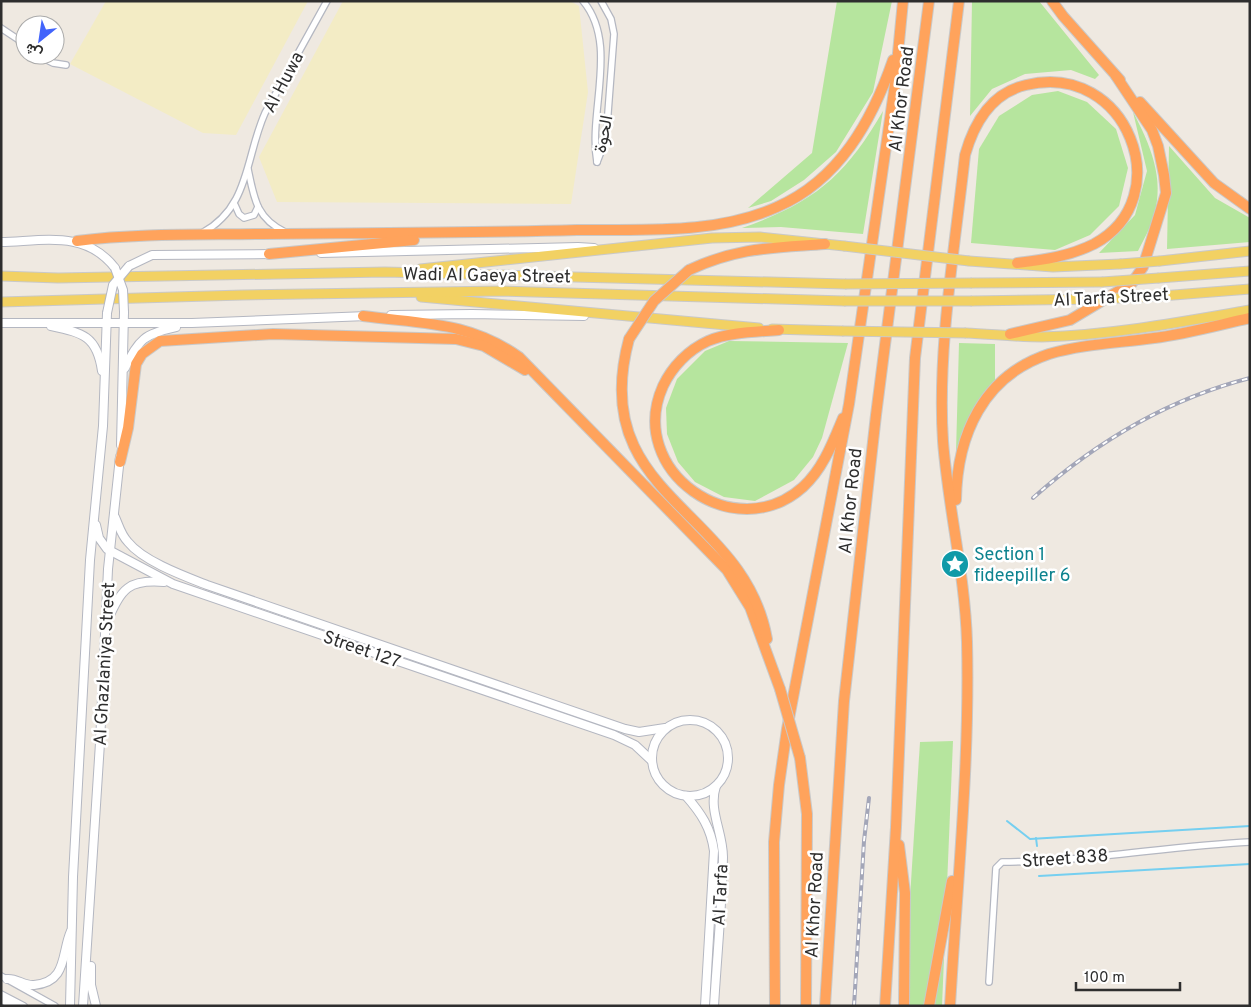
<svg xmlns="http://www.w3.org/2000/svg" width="1251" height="1007" font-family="Overpass,Vazirmatn,sans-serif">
<rect width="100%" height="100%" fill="#efe9e1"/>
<g fill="#b6e59e">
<path d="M 837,1 L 892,1 L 873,92 L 836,152 L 804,180 L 771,201 L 748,208 L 812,153 Z"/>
<path d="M 972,1 L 1039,1 L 1099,75 L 1095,79 L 1071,70 L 1025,74 L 992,89 L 970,116 Z"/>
<path d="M 1058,91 L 1087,102 L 1116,129 L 1128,168 L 1119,206 L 1090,235 L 1055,250 L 971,243 L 979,149 L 999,116 L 1032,95 Z"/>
<path d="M 883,111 L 863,234 L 781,227 L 742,228 C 813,203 845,177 883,111 Z"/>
<path d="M 1133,112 C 1150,144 1165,179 1154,215 C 1151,227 1144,239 1138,251 L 1099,253 L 1135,215 L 1147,171 Z"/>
<path d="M 1169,146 L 1215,198 L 1250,218 L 1250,242 L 1167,249 Z"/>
<path d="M 729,341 L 848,343 L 822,438 L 813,457 L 794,480 L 755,501 L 724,497 L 695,482 L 678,462 L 667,434 L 666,408 L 677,379 L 705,351 Z"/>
<path d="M 959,343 L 995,344 L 995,382 L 978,403 L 956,452 Z"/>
<path d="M 953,741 L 942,1006 L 903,1006 L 920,742 Z"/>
</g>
<g fill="#f3ecc5">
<path d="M 106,1 L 308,1 L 236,135 L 203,133 L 70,64 Z"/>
<path d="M 343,1 L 570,1 L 579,6 L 588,92 L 571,204 L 277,202 L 259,157 Z"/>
</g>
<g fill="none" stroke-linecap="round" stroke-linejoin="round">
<g stroke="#75cff0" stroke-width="2">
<path d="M 1007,821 L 1030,839 L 1250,826"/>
<path d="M 1036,838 L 1037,846"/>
<path d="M 1039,876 L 1250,864"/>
</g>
<defs>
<g id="street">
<path d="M 583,1 C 619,44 588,111 597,162"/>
<path d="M 1,28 L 25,44"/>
<path d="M 37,55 L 53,63 L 66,65"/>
<path d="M 597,162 L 606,139 L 614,34 L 611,19 L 601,1"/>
<path d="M 248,169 C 254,198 256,218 285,232"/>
<path d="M 235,205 L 239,214 L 244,218 L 254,215 L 258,207"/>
<path d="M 202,233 C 250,207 245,158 265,113 L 327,1"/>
<path d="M 1,976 L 55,1006"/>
<path d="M 989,982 L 996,868 L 1002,862 C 1085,862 1167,846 1250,842"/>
<path d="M 1,994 L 24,1006"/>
</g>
<g id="secondary">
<path d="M 1,242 C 44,241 86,230 115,268"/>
<path d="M 321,253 L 578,247 L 594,248"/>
<path d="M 129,266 L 152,255 L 274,254"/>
<path d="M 391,315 L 472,314 L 584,316"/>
<path d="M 1,323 L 192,323 L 367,316"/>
<path d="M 51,326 C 83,333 97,336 102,371"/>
<path d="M 125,368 C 139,339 144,334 176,327"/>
<path d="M 121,445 L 124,312"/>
<path d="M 115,517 C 119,526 121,535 128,542 C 143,561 184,576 207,585 L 625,729 L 639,732 L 665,728"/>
<path d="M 96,525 L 99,538 L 107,549 L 173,584 L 614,735 L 635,745 L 651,760"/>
<path d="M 108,619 C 122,589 128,579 164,582"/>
<circle cx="690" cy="758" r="38"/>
<path d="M 686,796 C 701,813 711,828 714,851 L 705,1006"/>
<path d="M 91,966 L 91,985 L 96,1006"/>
<path d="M 7,979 C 17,978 24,986 34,985 C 68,982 61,953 71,931"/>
<path d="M 1,998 L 13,1006"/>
<path d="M 70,1006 L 73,877 L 90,560 L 103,426 L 107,313"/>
<path d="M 83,1006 L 100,743 L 108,569 L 120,457"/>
<path d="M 714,1006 C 717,956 722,906 723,857 C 723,832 708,810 716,786"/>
</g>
<g id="primary">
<path d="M 969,261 L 1053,267 L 1120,264"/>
<path d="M 1160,261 L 1250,251"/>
<path d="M 420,269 L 712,238 L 760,237 L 844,246"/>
<path d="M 1,276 L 58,278 L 385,272 L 845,284"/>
<path d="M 1159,278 L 1250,271"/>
<path d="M 972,283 L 1102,282"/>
<path d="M 1161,296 L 1250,289"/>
<path d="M 421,297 L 759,328"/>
<path d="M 972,301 L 1099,299"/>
<path d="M 1,302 L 243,295 L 502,291 L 844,301"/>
<path d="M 772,329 L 842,331"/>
<path d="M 966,333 C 991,334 1017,337 1042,337 C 1112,335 1181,322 1250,310"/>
</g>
<g id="highway">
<path d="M 1052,1 L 1063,16 L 1120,80"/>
<path d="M 1140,102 L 1214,183 L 1250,209"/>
<path d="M 77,241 C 138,233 201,235 262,234 C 367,233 472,233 577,230 C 642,229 715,235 777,207 C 839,180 872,121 893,60"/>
<path d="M 269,254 L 414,240"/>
<path d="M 689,270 C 738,247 772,248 825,244"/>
<path d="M 363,316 C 422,324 468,321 519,357 L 727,570 L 750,607 L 780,689"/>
<path d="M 779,330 C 756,332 729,332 708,341 C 688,350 672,367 663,386 C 625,471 735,548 803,487 C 823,469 833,442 843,418"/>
<path d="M 1010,334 L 1070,320 L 1132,283 L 1143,267 L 1166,193 L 1164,175 L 1158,146 L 1152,130 L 1116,76"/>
<path d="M 629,339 C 586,498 744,508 767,639"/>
<path d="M 120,462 L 128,428 L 136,364 L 142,354 L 160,341 L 273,334 L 456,339 L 484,346 L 525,370"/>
<path d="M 956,500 C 957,435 983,376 1049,354 C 1082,344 1119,343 1154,338 C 1186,334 1218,325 1250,318"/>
<path d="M 800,758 L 807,814 L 806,1006"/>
<path d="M 899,845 L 905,893 L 904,1006"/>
<path d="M 775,1006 L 774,842 L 779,785 L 787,729 L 849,404 L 895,84 L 903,1"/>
<path d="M 825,1006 L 844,701 L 876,415 L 929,1"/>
<path d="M 885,1006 L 896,827 L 915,358 L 959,1"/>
<path d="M 929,1006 L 952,881"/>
<path d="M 950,1006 C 957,885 970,763 967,642 C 965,574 948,508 943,441 C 937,351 955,246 965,155 C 974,123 991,93 1026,85 C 1127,60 1180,198 1094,244 C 1070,256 1044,260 1017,263"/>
</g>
</defs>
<use href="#street" stroke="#b4b7c1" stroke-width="8"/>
<use href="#secondary" stroke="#b4b7c1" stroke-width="10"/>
<use href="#primary" stroke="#c9c9c9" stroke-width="11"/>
<use href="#highway" stroke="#c9c9c9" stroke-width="12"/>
<use href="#street" stroke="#fff" stroke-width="5.5"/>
<use href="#secondary" stroke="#fff" stroke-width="8"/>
<use href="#primary" stroke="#f2d163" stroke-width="9"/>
<use href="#highway" stroke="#ffa35c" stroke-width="10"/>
<defs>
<g id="rail">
<path d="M 1033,498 C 1096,442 1168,399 1250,378"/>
<path d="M 854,1006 L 864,841 L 869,798"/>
</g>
</defs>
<use href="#rail" stroke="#a3a6b8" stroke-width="4"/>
<use href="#rail" stroke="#fff" stroke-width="2" stroke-dasharray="5.5" stroke-linecap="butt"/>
<defs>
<g id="secondary-bridge">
<path d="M 115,268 L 123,290 L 124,312"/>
<path d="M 107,313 L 113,285 L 129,266"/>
</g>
<g id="primary-bridge">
<path d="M 844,246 L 969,261"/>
<path d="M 1120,264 L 1160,261"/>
<path d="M 1102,282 L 1159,278"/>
<path d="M 845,284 L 972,283"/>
<path d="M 1099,299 L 1161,296"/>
<path d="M 844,301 L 972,301"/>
<path d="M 842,331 L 966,333"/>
</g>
<g id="highway-bridge">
<path d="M 629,339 L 654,301 L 689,270"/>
<path d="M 780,689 L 800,758"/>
</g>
</defs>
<use href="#secondary-bridge" stroke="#b4b7c1" stroke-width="10" stroke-linecap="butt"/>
<use href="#primary-bridge" stroke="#c9c9c9" stroke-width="11" stroke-linecap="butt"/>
<use href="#highway-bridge" stroke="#c9c9c9" stroke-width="12" stroke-linecap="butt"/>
<use href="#secondary-bridge" stroke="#fff" stroke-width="8"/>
<use href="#primary-bridge" stroke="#f2d163" stroke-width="9"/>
<use href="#highway-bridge" stroke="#ffa35c" stroke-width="10"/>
</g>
<defs>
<symbol id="sight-disc" viewBox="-11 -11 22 22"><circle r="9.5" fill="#0f9aa8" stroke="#fff"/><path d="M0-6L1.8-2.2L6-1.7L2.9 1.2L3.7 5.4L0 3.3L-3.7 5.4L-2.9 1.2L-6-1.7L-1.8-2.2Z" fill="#fff"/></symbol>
</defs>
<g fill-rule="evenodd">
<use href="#sight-disc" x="939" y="548" width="32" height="32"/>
</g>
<g text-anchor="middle" stroke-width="5" stroke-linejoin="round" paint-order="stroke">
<g font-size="18" fill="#2e2e2e" stroke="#fff">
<text transform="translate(283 82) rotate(-62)" y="6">Al Huwa</text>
<text transform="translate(901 99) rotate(-83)" y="6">Al Khor Road</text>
<text transform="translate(603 134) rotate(-79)" y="6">الحوة</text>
<text transform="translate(487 275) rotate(1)" y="6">Wadi Al Gaeya Street</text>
<text transform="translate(1111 297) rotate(-3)" y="6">Al Tarfa Street</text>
<text transform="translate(850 501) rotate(-84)" y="6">Al Khor Road</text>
<text transform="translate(362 649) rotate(19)" y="6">Street 127</text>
<text transform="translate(104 664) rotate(-87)" y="6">Al Ghazlaniya Street</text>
<text transform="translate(1065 858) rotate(-4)" y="6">Street 838</text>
<text transform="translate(720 895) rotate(-87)" y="6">Al Tarfa</text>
<text transform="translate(814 905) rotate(-87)" y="6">Al Khor Road</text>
</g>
<g font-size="18" fill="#0d838f" stroke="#fff" text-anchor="start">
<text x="974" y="560">Section 1<tspan x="974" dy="21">fideepiller 6</tspan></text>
</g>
</g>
<rect width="1251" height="1007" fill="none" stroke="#2e2e2e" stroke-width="5"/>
<g transform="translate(40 40) rotate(210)"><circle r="24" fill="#ffffff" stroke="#ababab"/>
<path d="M0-4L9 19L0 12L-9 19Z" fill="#4264fb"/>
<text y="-8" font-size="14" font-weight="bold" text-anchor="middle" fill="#2e2e2e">ش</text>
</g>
<path d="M1076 982v8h104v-8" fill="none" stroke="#2e2e2e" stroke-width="2.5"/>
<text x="1084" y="982" font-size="15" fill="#2e2e2e" stroke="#ffffff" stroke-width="4" paint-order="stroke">100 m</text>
</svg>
